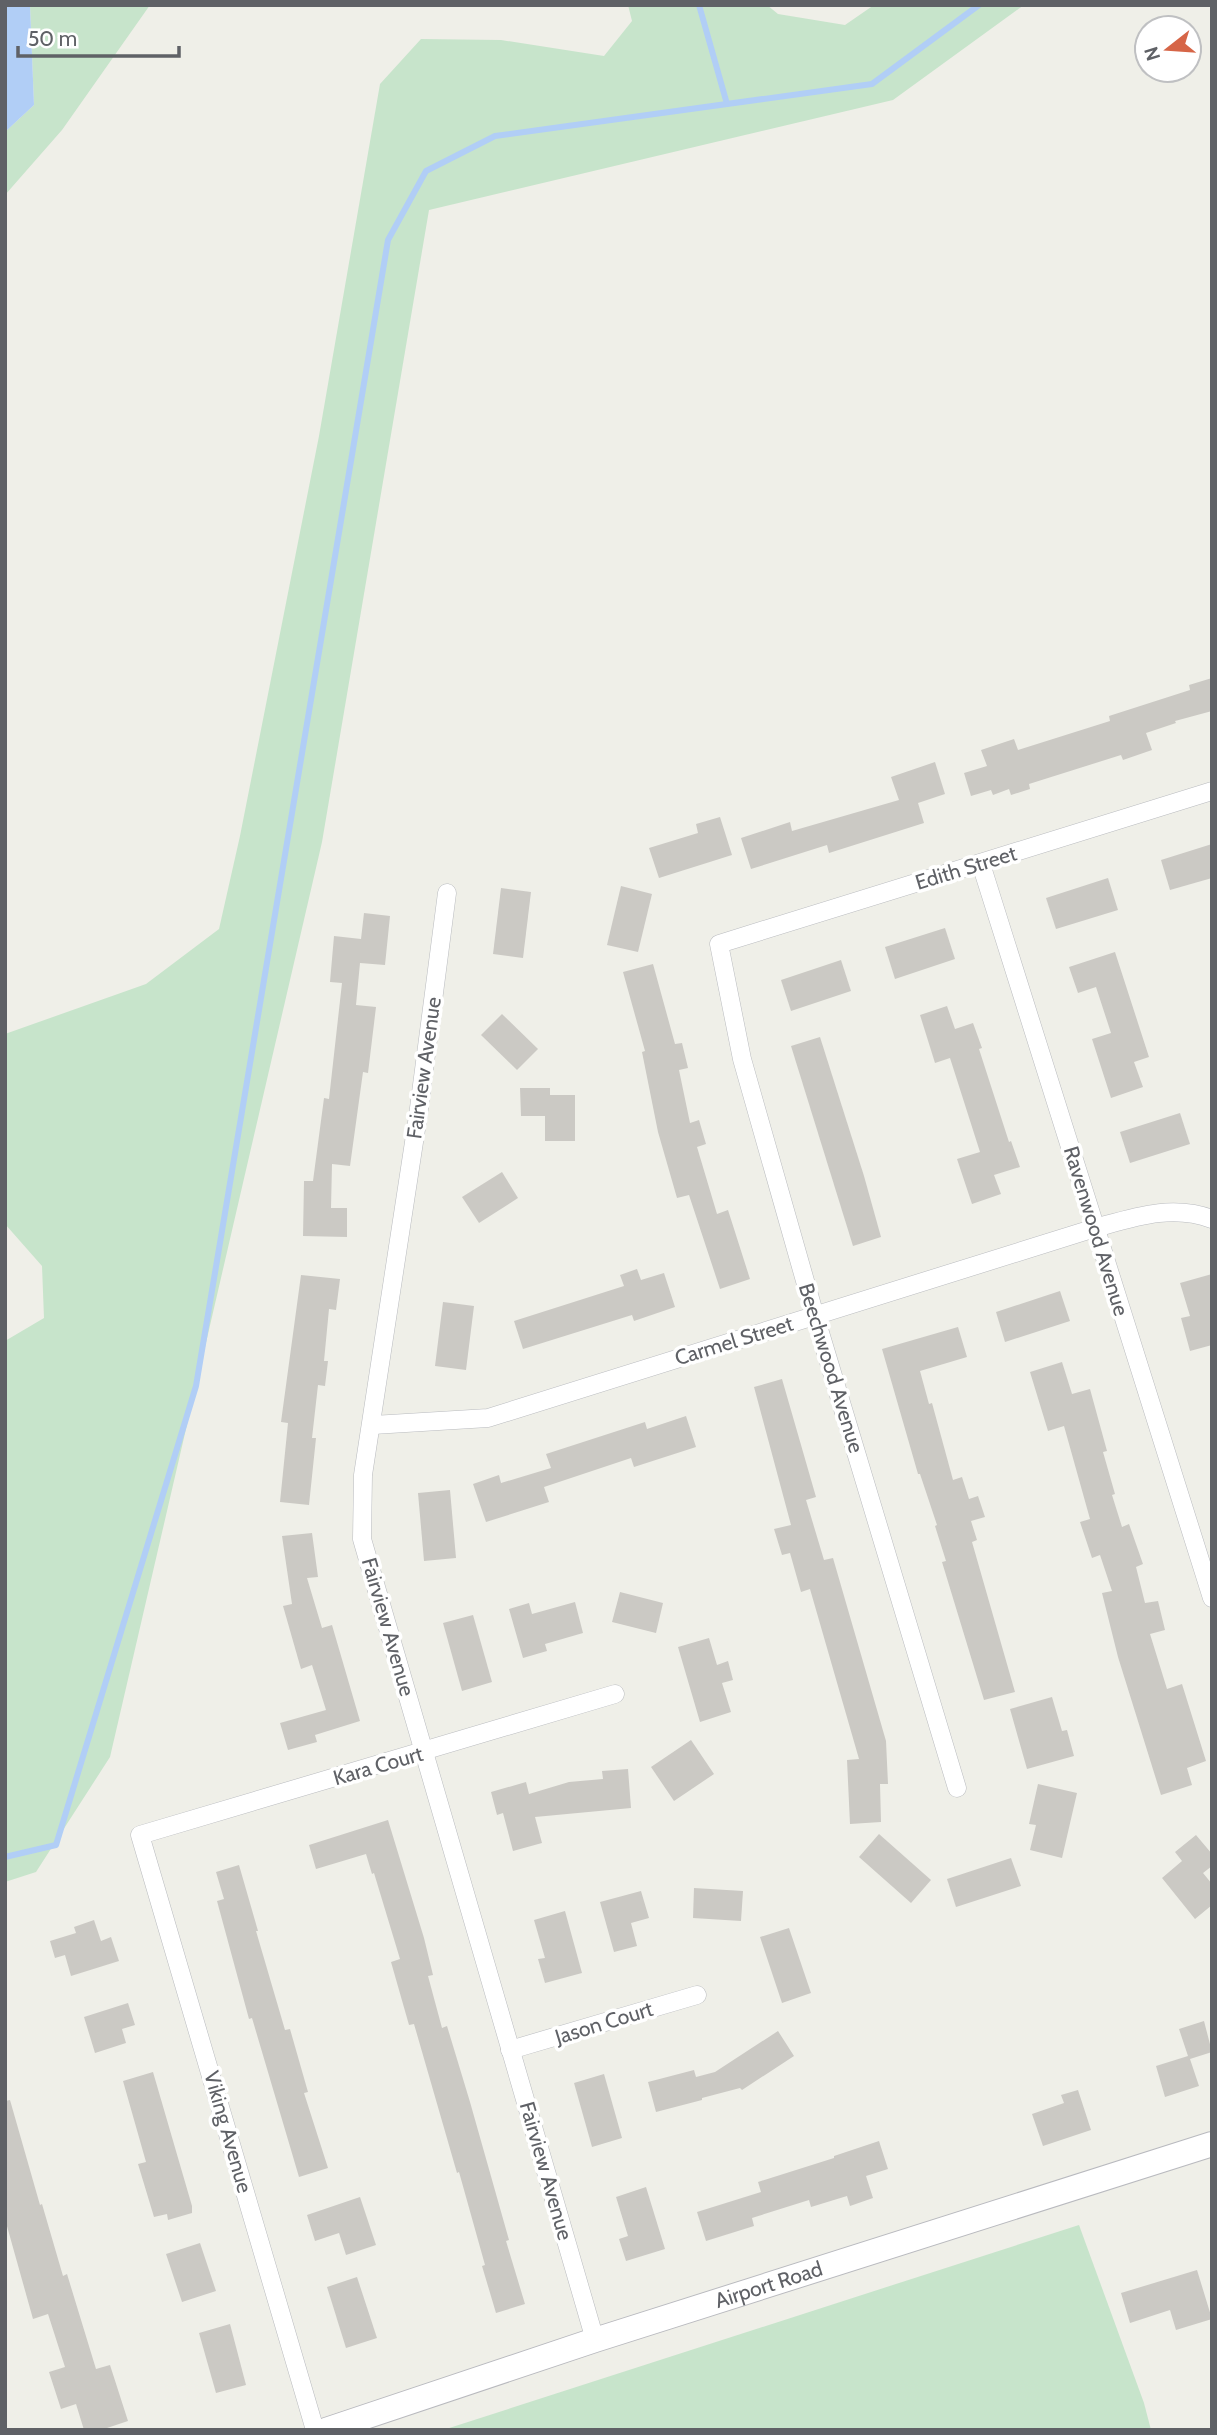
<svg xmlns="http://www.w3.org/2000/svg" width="1217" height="2435" font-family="Cabin,sans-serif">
<rect width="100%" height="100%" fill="#efefe8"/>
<g fill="#c7e4cb">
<path d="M 30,5 L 150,5 L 62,130 L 5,195 L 5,132 L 34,105 Z"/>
<path d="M 628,5 L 767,5 L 778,14 L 845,25 L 874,5 L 1024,5 L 893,100 L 429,210 L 322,842 L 110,1757 L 36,1872 L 5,1882 L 5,1341 L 44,1318 L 42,1266 L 5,1224 L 5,1034 L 146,984 L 219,929 L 240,836 L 319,436 L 380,84 L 421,39 L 501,40 L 604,56 L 632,21 Z"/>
<path d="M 1079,2225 L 1144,2403 L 1151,2430 L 443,2430 Z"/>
</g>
<path fill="#b1cef6" d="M 5,5 L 30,5 L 34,105 L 5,132 Z"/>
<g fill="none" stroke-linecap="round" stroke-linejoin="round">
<g stroke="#b1cef6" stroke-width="6">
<path d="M 699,5 L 727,104"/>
<path d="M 5,1857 L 56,1845 L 196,1386 L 388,240 L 426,171 L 495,136 L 872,84 L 979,5"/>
</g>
</g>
<g fill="#cbc9c4">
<path d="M 1212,678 L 1212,711 L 1175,721 L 1176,723 L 1146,733 L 1152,750 L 1123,760 L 1121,755 L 1029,784 L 1030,789 L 1011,795 L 1009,789 L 993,795 L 991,790 L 971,796 L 964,773 L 987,766 L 981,750 L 1014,739 L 1018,750 L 1110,721 L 1109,716 L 1190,690 L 1189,685 Z"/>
<path d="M 935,762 L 945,794 L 918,803 L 924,823 L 829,853 L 827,845 L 751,869 L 741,838 L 790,822 L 792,831 L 899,800 L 891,777 Z"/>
<path d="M 720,817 L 732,855 L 659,878 L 649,848 L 698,833 L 696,824 Z"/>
<path d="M 1212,844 L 1212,878 L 1170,890 L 1161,860 Z"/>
<path d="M 1108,878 L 1118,910 L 1056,929 L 1046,898 Z"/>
<path d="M 621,886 L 652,894 L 638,952 L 607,945 Z"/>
<path d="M 501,888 L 531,892 L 523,958 L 493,954 Z"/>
<path d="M 364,913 L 390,916 L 385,965 L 360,963 L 356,1005 L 376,1007 L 368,1073 L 363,1072 L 350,1166 L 332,1164 L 331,1208 L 347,1208 L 347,1237 L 303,1236 L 304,1181 L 313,1181 L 324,1098 L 329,1099 L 342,983 L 330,982 L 334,936 L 361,939 Z"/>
<path d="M 945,928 L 955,959 L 895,979 L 885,947 Z"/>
<path d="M 1115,952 L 1149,1057 L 1134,1062 L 1143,1087 L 1111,1098 L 1092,1039 L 1111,1033 L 1096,987 L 1078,993 L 1069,967 Z"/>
<path d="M 841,960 L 851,991 L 791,1011 L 781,980 Z"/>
<path d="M 653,964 L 675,1044 L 682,1043 L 688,1068 L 679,1070 L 690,1123 L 699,1120 L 706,1144 L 697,1147 L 717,1214 L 728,1210 L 750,1279 L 720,1289 L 689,1195 L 677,1198 L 658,1132 L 642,1052 L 645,1051 L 623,972 Z"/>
<path d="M 947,1006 L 955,1029 L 973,1023 L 982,1048 L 979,1049 L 1009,1142 L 1011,1141 L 1020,1167 L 994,1175 L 1001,1194 L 972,1204 L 957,1159 L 980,1152 L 950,1058 L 935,1063 L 920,1015 Z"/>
<path d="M 502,1014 L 538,1049 L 517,1070 L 481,1035 Z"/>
<path d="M 820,1037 L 864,1176 L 881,1237 L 853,1246 L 791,1046 Z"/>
<path d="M 520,1088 L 550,1088 L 550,1095 L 575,1095 L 575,1141 L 545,1141 L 545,1116 L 521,1116 Z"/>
<path d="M 1180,1113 L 1190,1144 L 1130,1163 L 1120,1132 Z"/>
<path d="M 502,1172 L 518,1198 L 479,1223 L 462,1197 Z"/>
<path d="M 637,1269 L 641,1280 L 664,1273 L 675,1307 L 634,1321 L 632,1315 L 523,1349 L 514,1321 L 624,1286 L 620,1275 Z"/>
<path d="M 1212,1274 L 1212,1345 L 1190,1351 L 1181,1318 L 1190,1316 L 1180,1283 Z"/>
<path d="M 301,1275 L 340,1279 L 336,1310 L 329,1309 L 324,1361 L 328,1361 L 325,1386 L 318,1385 L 312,1438 L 316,1438 L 309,1505 L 280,1502 L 288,1423 L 281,1422 Z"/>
<path d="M 1060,1291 L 1070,1321 L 1005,1342 L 996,1312 Z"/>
<path d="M 443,1302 L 474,1306 L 466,1370 L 435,1366 Z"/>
<path d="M 958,1327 L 967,1357 L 920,1371 L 929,1404 L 932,1403 L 953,1480 L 962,1477 L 969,1499 L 978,1496 L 985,1517 L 971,1521 L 977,1540 L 972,1542 L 1015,1692 L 984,1700 L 942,1562 L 946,1561 L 935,1526 L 937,1525 L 920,1474 L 918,1474 L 882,1349 Z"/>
<path d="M 1062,1362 L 1072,1394 L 1090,1389 L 1107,1451 L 1103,1452 L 1115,1494 L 1112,1495 L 1122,1527 L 1129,1524 L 1143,1564 L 1136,1567 L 1145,1603 L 1158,1601 L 1165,1630 L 1150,1634 L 1167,1689 L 1182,1684 L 1206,1761 L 1187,1768 L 1192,1785 L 1161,1795 L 1118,1657 L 1102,1593 L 1112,1591 L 1100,1555 L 1092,1558 L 1080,1522 L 1090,1519 L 1064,1426 L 1048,1431 L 1030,1372 Z"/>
<path d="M 782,1379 L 816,1497 L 806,1500 L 824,1560 L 833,1558 L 886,1741 L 888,1784 L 880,1784 L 881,1822 L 850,1824 L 847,1760 L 859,1759 L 810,1589 L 801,1592 L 790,1553 L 782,1555 L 774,1529 L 791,1525 L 754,1387 Z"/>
<path d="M 686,1416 L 696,1447 L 634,1467 L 631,1458 L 544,1487 L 549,1502 L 486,1522 L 473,1484 L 499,1475 L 501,1483 L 551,1468 L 546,1454 L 645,1422 L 647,1429 Z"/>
<path d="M 450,1490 L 456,1558 L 424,1561 L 418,1493 Z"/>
<path d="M 312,1533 L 318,1577 L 307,1578 L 322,1628 L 332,1625 L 360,1721 L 315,1735 L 317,1742 L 288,1750 L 280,1723 L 326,1710 L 312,1665 L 301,1669 L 283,1606 L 292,1604 L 282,1536 Z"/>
<path d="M 620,1592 L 663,1603 L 656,1633 L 612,1622 Z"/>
<path d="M 575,1602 L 583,1633 L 545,1644 L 547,1651 L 523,1658 L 509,1609 L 529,1603 L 532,1614 Z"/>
<path d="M 473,1615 L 492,1682 L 462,1691 L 443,1623 Z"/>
<path d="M 709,1638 L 717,1665 L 728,1661 L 733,1680 L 722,1683 L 731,1712 L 700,1722 L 678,1647 Z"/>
<path d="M 1052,1697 L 1062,1731 L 1067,1730 L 1074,1756 L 1027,1769 L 1010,1709 Z"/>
<path d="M 691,1740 L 714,1774 L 674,1801 L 651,1767 Z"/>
<path d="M 628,1769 L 631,1808 L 535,1817 L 542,1843 L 513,1851 L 503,1813 L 497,1815 L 491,1792 L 526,1782 L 529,1794 L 569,1782 L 603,1779 L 602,1771 Z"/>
<path d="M 1038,1784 L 1077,1793 L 1062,1858 L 1030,1850 L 1036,1825 L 1029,1824 Z"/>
<path d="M 388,1820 L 424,1938 L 433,1975 L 428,1976 L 442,2028 L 447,2026 L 470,2102 L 509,2240 L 506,2241 L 525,2304 L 496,2313 L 482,2266 L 485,2265 L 459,2172 L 457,2173 L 414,2024 L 409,2025 L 391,1962 L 400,1959 L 374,1873 L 372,1874 L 366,1854 L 316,1869 L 309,1845 Z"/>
<path d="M 879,1834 L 931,1880 L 911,1903 L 859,1857 Z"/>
<path d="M 1196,1835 L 1212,1854 L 1212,1866 L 1203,1873 L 1212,1884 L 1212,1905 L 1195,1919 L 1162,1878 L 1182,1861 L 1175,1852 Z"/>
<path d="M 1011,1858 L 1021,1886 L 956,1907 L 947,1879 Z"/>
<path d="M 239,1865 L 258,1931 L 256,1931 L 285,2030 L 290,2029 L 308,2092 L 304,2093 L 328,2168 L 299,2177 L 252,2018 L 249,2019 L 217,1901 L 224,1899 L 216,1872 Z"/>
<path d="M 694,1888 L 743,1891 L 741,1921 L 693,1918 Z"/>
<path d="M 641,1891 L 649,1918 L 631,1923 L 637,1946 L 614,1952 L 600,1902 Z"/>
<path d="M 565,1911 L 582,1973 L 545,1983 L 538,1959 L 545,1958 L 534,1920 Z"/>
<path d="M 94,1920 L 101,1941 L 111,1937 L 119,1961 L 71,1976 L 65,1955 L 55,1958 L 50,1941 L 76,1933 L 74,1927 Z"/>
<path d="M 789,1928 L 811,1993 L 782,2003 L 760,1937 Z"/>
<path d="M 128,2003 L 135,2025 L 122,2029 L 126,2043 L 95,2053 L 84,2017 Z"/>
<path d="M 1204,2021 L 1212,2052 L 1190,2059 L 1199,2086 L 1165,2097 L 1156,2066 L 1188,2056 L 1179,2029 Z"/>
<path d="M 778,2031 L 794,2056 L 742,2090 L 740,2088 L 702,2098 L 702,2100 L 656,2112 L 648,2082 L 694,2070 L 696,2077 L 715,2072 Z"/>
<path d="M 153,2072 L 192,2206 L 192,2213 L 168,2220 L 167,2214 L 154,2217 L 138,2164 L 146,2162 L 123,2081 Z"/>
<path d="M 604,2074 L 622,2138 L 592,2147 L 574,2083 Z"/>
<path d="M 1078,2090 L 1091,2130 L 1043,2146 L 1032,2114 L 1064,2103 L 1061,2095 Z"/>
<path d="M 10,2100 L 40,2205 L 42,2204 L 63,2276 L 67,2274 L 96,2369 L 110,2365 L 128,2421 L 101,2430 L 84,2430 L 76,2404 L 61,2409 L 49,2372 L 65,2367 L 48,2314 L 33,2319 L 5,2219 L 5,2101 Z"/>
<path d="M 879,2141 L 888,2169 L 866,2176 L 873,2198 L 850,2206 L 847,2196 L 811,2207 L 809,2200 L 752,2218 L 754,2226 L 706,2241 L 697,2212 L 761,2192 L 758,2182 L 834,2158 L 834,2156 Z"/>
<path d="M 646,2187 L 665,2249 L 626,2261 L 619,2239 L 628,2236 L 616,2197 Z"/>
<path d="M 360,2197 L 376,2245 L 346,2255 L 339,2233 L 315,2241 L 307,2215 Z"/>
<path d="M 200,2243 L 216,2291 L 182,2302 L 166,2254 Z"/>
<path d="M 1197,2270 L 1212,2319 L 1176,2330 L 1170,2310 L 1130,2323 L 1121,2293 Z"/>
<path d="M 357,2277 L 377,2338 L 346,2348 L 327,2287 Z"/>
<path d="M 230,2324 L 246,2385 L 216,2393 L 199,2333 Z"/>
</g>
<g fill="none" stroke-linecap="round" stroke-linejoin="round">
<defs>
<g id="minor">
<path d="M 981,864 L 1212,1598"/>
<path d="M 447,893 L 418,1116 L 363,1475 L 362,1539 L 595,2340"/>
<path d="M 373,1425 L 488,1418 L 1095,1228 C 1135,1217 1172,1204 1212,1219"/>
<path d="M 957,1788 L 815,1316 L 742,1059 L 719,944 L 1212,791"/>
<path d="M 510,2050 L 697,1995"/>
<path d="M 315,2430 L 140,1835 L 615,1694"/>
</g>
<g id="secondary">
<path id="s1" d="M 326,2430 L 595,2340 L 1212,2144"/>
</g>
</defs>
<use href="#minor" stroke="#b9bbbf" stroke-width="19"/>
<use href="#secondary" stroke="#b9babf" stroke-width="26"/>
<use href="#minor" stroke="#fff" stroke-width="18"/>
<use href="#secondary" stroke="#fff" stroke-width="24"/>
</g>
<g text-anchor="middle" stroke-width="7" stroke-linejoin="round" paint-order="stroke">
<g font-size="21" fill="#5f6166" stroke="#fff">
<text transform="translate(966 868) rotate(-17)" y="7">Edith Street</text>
<text transform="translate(424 1068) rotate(-82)" y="7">Fairview Avenue</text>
<text transform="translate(1096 1231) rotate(73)" y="7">Ravenwood Avenue</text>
<text transform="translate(734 1341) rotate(-17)" y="7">Carmel Street</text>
<text transform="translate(831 1368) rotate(73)" y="7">Beechwood Avenue</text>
<text transform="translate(388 1627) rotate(74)" y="7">Fairview Avenue</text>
<text transform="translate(378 1766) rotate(-16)" y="7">Kara Court</text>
<text transform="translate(604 2023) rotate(-17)" y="7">Jason Court</text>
<text transform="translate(228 2132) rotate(74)" y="7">Viking Avenue</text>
<text transform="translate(546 2171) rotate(74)" y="7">Fairview Avenue</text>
<text dy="7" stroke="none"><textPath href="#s1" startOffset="466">Airport Road</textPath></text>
</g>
</g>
<rect width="1217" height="2435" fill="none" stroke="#5f6166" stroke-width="14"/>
<g transform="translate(1168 49) rotate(253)"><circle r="33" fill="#ffffff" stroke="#bfc0c2" stroke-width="2"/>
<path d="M0-5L12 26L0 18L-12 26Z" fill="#d66547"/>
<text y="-10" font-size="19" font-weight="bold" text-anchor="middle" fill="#5f6166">N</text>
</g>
<path d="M18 46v10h161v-10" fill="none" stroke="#5f6166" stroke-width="3.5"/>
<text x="28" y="46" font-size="21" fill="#5f6166" stroke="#ffffff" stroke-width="5" paint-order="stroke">50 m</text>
</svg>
